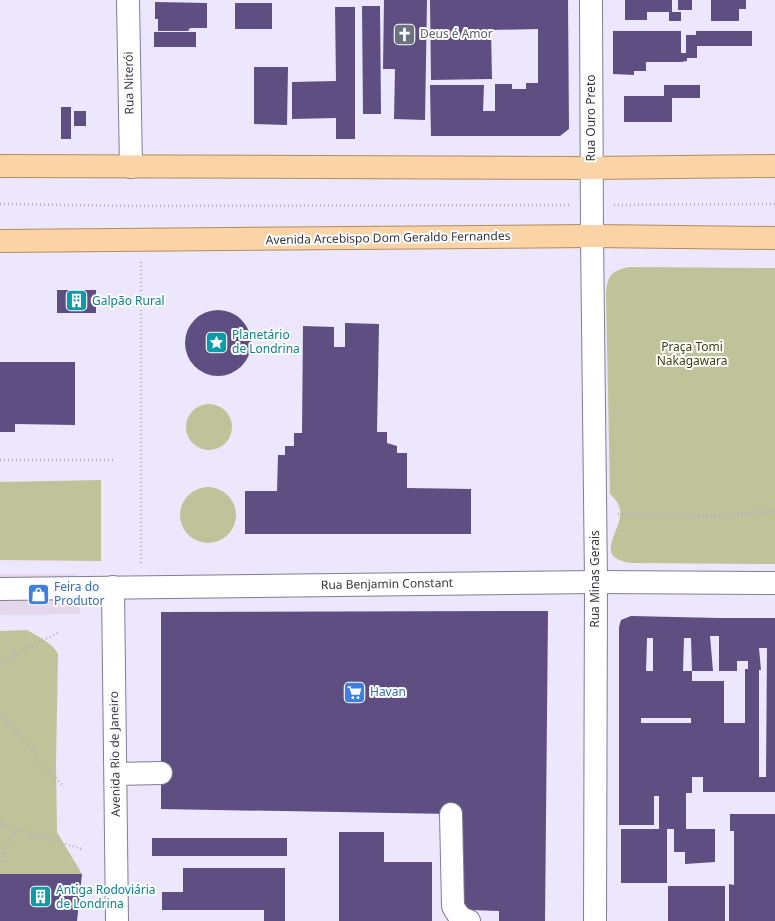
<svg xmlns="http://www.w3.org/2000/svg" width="775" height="921" font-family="'Noto Sans',sans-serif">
<rect width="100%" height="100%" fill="#ece7fc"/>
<path fill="#e4d8ec" d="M 0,574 L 77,574 L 80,614 L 0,615 Z"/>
<g fill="#bfc399">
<path d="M 629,267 L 775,268 L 775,564 L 632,563 C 590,558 624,530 620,509 C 619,503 614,498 610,494 L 606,293 C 608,275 611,271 629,267 Z"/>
<circle cx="209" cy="427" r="23"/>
<path d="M 101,480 L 101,561 L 0,560 L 0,482 Z"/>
<circle cx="208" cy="515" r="28"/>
<path d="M 27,630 C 37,636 53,643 58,654 L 56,764 L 57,832 L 82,874 L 0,874 L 0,631 Z"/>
</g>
<g fill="#5e4e82" fill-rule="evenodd">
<path d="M 384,0 L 427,0 L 425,120 L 394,119 L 395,69 L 383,69 Z"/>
<path d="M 430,0 L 568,0 L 569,129 L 560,136 L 431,136 L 430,85 L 484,85 L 483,111 L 495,111 L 495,84 L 512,84 L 512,89 L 526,89 L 526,83 L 538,83 L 538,29 L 491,30 L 492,79 L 431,80 Z"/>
<path d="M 625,0 L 672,0 L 672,12 L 681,12 L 681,21 L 669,21 L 669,12 L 647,12 L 647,20 L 625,20 Z"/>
<rect x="678" y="0" width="14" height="10"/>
<path d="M 711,0 L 746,0 L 746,9 L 739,9 L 739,21 L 711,21 Z"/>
<path d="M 155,2 L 207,3 L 207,28 L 190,28 L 188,31 L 158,31 L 158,19 L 155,19 Z"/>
<rect x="235" y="3" width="37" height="26"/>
<path d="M 362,6 L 380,6 L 381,114 L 363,114 Z"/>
<path d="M 335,7 L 355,7 L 355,139 L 336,139 L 336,118 L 292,119 L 292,82 L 336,81 Z"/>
<path d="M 613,31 L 681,31 L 681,53 L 686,53 L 686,35 L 696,35 L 696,31 L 752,31 L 752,46 L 697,46 L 697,58 L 687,58 L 687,61 L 681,62 L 646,62 L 646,71 L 634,71 L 634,75 L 613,74 Z"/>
<rect x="154" y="32" width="42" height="15"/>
<path d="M 254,67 L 288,67 L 287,125 L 254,124 Z"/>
<path d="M 664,85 L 700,85 L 700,98 L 672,98 L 672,122 L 624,122 L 624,96 L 664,96 Z"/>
<rect x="61" y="107" width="10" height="32"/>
<rect x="74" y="111" width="12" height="15"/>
<rect x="57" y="290" width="39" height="23"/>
<circle cx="218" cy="343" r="33"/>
<path d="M 345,323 L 379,324 L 377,432 L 387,432 L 387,443 L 397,446 L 397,453 L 407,453 L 407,488 L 471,489 L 471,534 L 245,534 L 245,491 L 277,491 L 278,455 L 285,455 L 285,446 L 294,446 L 294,433 L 302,433 L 303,326 L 334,327 L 334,347 L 345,347 Z"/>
<path d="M 0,362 L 75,362 L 75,425 L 15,424 L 15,432 L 0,432 Z"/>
<path d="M 548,611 L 545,921 L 499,921 L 499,911 L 471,910 L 465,908 L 461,904 L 451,814 L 161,809 L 161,612 Z"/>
<path d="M 631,616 L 719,618 L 775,618 L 775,792 L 703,792 L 703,777 L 692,777 L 692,793 L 686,793 L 686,829 L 715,829 L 715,862 L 685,864 L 685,852 L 674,852 L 674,829 L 667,829 L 667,883 L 621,883 L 621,829 L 659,829 L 659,796 L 654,796 L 654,825 L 619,825 L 619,627 L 621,620 ZM 710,636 L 719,636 L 719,671 L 737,671 L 737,661 L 748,661 L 748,669 L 745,669 L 745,723 L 724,723 L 724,681 L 692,681 L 692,671 L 713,671 ZM 647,638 L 653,638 L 653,671 L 646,671 ZM 684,638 L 691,638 L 692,671 L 683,671 ZM 759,648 L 767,648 L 766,777 L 759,777 L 759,670 L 761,670 ZM 641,718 L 691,718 L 691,723 L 641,723 Z"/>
<path d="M 730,814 L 775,814 L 775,921 L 729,921 L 729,884 L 734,885 L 734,831 L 730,831 Z"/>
<path d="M 339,832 L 384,832 L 384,862 L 432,862 L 432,921 L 339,921 Z"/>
<rect x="152" y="838" width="135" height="18"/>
<path d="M 183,868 L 285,868 L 285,921 L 264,921 L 264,910 L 162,910 L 162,892 L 183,892 Z"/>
<path d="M 0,874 L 82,874 L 77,921 L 0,921 Z"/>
<rect x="668" y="886" width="57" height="35"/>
</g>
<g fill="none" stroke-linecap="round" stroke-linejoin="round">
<defs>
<g id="minor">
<path d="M 128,0 L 131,167"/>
<path d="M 591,0 L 592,236 L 596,582 L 595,921"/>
<path d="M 113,587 L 117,921"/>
<path d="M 0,589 L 596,582 L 775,583"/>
<path d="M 116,774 L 161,773"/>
<path d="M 451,814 L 453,906 C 456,913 460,919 469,921"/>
</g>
<g id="major">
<path d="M 0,166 L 591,168 L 775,166"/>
<path d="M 0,241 L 592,236 L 775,238"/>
</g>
</defs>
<use href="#minor" stroke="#827d8f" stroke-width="24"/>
<use href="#major" stroke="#b48b5d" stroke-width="24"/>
<g stroke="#b2aebf" stroke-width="2.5" stroke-dasharray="1 3" stroke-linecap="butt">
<path d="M 0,204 L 136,206 L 569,205"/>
<path d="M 614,205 L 775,204"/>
<path d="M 141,262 L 141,565"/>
<path d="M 0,460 L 114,460"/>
<path d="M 618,514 L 714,516 L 775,511"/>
<path d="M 0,663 L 59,632"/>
<path d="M 0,715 L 64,787"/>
<path d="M 0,824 L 82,849"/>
<path d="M 0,852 L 5,848 L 17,829"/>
<path d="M 0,862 L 4,862 L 5,849"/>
</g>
<use href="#minor" stroke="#fff" stroke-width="22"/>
<use href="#major" stroke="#fad4a7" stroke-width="22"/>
</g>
<defs>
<symbol id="church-square" viewBox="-11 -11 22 22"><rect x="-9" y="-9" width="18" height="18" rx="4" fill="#6b7280" stroke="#fff"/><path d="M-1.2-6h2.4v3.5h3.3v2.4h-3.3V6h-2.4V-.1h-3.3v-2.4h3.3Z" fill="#fff"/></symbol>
<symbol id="building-square" viewBox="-11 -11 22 22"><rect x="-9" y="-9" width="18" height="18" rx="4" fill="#0f9aa8" stroke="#fff"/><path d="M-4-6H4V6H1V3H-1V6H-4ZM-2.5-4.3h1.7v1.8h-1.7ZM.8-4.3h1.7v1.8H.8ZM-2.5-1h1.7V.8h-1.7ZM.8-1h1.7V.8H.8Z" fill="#fff"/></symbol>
<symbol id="sight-square" viewBox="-11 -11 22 22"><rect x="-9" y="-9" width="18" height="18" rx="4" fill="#0f9aa8" stroke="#fff"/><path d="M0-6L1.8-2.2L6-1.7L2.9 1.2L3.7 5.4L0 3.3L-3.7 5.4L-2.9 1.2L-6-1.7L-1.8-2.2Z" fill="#fff"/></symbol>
<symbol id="shop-square" viewBox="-11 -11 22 22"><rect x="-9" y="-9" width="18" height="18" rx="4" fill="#3f7fe0" stroke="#fff"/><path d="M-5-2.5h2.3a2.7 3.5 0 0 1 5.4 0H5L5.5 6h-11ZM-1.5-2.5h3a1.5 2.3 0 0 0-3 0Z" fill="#fff"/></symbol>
<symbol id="supermarket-square" viewBox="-11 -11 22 22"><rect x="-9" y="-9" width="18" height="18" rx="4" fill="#3f7fe0" stroke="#fff"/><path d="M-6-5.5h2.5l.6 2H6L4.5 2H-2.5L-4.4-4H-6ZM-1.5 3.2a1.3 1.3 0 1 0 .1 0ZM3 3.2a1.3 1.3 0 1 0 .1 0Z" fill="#fff"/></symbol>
</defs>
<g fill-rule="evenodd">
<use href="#church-square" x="392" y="22" width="25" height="25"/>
<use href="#building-square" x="64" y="288" width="25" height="25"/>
<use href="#sight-square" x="204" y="330" width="25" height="25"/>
<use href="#shop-square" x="26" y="582" width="25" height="25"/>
<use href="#supermarket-square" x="342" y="680" width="25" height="25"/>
<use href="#building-square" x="28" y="884" width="25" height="25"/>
</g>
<g text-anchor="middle" stroke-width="4" stroke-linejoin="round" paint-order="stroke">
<g font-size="12" fill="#5b616d" stroke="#fff" text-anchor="start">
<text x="420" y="38">Deus é Amor</text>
</g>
<g font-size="12" fill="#39373f" stroke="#fff">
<text transform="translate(129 83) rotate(-91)" y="4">Rua Niterói</text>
<text transform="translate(591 118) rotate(-90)" y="4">Rua Ouro Preto</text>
<text transform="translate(388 238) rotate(-1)" y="4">Avenida Arcebispo Dom Geraldo Fernandes</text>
<text transform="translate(595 579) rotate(-90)" y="4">Rua Minas Gerais</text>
<text transform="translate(387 584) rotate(-1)" y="4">Rua Benjamin Constant</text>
<text transform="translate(115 754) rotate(-91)" y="4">Avenida Rio de Janeiro</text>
</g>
<g font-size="12" fill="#0d838f" stroke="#fff" text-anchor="start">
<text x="92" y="305">Galpão Rural</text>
<text x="232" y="339">Planetário<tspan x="232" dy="14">de Londrina</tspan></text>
<text x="56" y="894">Antiga Rodoviária<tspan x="56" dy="14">de Londrina</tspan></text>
</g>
<g font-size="12" fill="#3d3f0d" stroke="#fff">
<text x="692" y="351">Praça Tomi<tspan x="692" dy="14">Nakagawara</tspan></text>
</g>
<g font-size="12" fill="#366cbe" stroke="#fff" text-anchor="start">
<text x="54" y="591">Feira do<tspan x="54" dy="14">Produtor</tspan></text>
<text x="370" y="696">Havan</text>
</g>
</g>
</svg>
